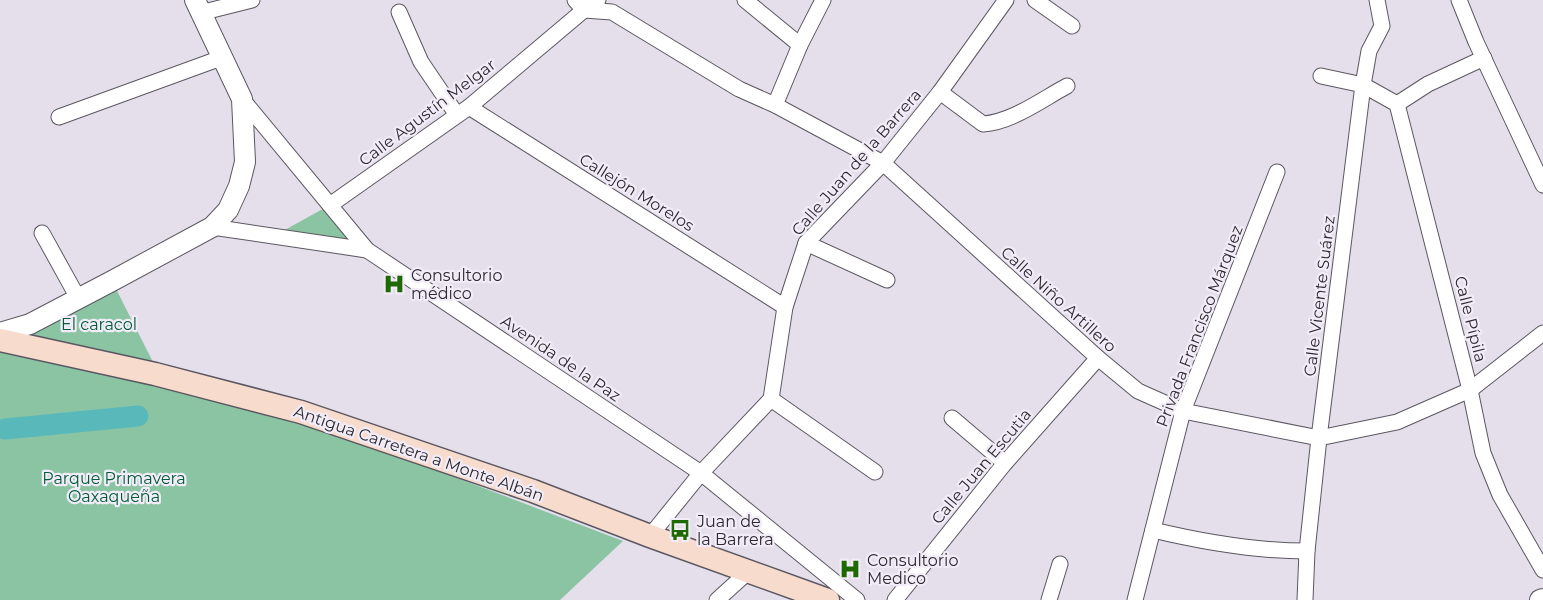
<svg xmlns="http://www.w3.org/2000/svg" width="1543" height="600" font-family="Montserrat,sans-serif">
<rect width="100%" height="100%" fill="#e4dfeb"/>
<g fill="#8bc4a3">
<path d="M 330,205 L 367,250 L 272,237 Z"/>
<path d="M 112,281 L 156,368 L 23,338 L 78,298 Z"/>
<path d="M 0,350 L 83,365 L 349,437 L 623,541 L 560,600 L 0,600 Z"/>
</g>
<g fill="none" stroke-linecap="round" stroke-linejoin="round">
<path stroke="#59b9ba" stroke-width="21" d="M 5,429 L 138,416"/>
<defs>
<g id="minor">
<path d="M 575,0 L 584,10 L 612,12 L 739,89 L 775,105 L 883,163 L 1098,358 L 1138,391 L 1183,411 L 1319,438 L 1397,422 L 1470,390 L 1543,333"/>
<path d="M 745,0 L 800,45"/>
<path d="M 1035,0 L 1072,26"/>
<path d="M 1459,0 L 1476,42 L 1543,185"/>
<path d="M 399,12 L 421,62 L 457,115"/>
<path d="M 200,13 L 252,0"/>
<path d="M 1321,76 L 1363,85 L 1397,104 L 1470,390 L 1483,453 L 1500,495 L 1543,570"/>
<path d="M 940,92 L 983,124 C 1012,122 1041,100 1067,86"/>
<path d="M 242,99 L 367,250 L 701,473 L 857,600"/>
<path d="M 1397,104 L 1428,84 L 1484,58"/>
<path d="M 775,105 L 800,45 L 823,0"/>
<path d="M 469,107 L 785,307"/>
<path d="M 59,117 L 221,58"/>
<path d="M 330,205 L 469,107 L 584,10 L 598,0"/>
<path d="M 212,227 L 367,250"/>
<path d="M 42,233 L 78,298"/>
<path d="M 806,243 L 887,280"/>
<path d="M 771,399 L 875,472"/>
<path d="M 952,418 L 1005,463"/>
<path d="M 1153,530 C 1203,542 1255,551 1307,551"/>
<path d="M 650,536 L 701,473 L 771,399 L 785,307 L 806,243 L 883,163 L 940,92 L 1006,0"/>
<path d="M 717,600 L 749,571"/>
<path d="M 895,600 L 1005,463 L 1098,358"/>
<path d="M 1049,600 L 1060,564"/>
<path d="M 1135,600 L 1183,411 L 1277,172"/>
<path d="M 1305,600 L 1307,551 L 1319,438 L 1363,85 L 1369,51 L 1382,26 L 1377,0"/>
</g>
<g id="tertiary">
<path d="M 0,333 L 30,324 L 112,281 L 212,227 L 228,210 L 239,186 L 245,162 L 242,99 L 195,0"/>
<path d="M 1540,600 L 1543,599"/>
</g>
<path id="secondary" d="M 0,340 L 155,374 L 301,412 L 533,491 L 650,536 L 828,600"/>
</defs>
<use href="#minor" stroke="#5b5761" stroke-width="17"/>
<use href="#tertiary" stroke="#5b5761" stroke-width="22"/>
<use href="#secondary" stroke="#5b5761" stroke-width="25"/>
<use href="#minor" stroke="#fff" stroke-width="15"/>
<use href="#tertiary" stroke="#fff" stroke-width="20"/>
<use href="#secondary" stroke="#f7dbcd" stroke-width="22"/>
</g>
<defs>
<symbol id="hospital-bare" viewBox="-9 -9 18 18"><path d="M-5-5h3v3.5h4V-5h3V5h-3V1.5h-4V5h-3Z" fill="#1f6903" stroke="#f1ecf8" stroke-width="2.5" paint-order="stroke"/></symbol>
<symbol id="bus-bare" viewBox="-9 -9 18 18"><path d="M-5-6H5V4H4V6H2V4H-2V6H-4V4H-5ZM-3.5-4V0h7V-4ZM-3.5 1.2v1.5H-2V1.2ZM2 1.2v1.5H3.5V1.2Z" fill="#1f6903" stroke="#f1ecf8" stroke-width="2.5" paint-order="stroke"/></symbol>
</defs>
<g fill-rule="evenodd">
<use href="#hospital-bare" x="379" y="269" width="30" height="30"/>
<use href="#bus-bare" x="665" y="515" width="30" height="30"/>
<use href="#hospital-bare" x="835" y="554" width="30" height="30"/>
</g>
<g text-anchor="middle" stroke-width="4.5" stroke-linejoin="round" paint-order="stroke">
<g font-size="16" fill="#2c2a2e" stroke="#f1ecf8">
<text transform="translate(427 112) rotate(-37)" y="6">Calle Agustín Melgar</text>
<text transform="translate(856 162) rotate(-49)" y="6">Calle Juan de la Barrera</text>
<text transform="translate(637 192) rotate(32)" y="6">Callejón Morelos</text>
<text transform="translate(1319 296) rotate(-83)" y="6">Calle Vicente Suárez</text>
<text transform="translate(1059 299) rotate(42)" y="6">Calle Niño Artillero</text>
<text transform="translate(1471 319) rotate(76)" y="6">Calle Pípila</text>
<text transform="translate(1199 326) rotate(-69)" y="6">Privada Francisco Márquez</text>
<text transform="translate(561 358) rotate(34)" y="6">Avenida de la Paz</text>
<text transform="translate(419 453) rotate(19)" y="6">Antigua Carretera a Monte Albán</text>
<text transform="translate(981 466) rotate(-50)" y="6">Calle Juan Escutia</text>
</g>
<g font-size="16" fill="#2c2a2e" stroke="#f1ecf8" text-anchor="start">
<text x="411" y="281">Consultorio<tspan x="411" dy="18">médico</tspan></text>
<text x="697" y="527">Juan de<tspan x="697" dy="18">la Barrera</tspan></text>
<text x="867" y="566">Consultorio<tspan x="867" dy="18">Medico</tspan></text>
</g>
<g font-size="16" fill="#015c38" stroke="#f1ecf8">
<text x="99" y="330">El caracol</text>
<text x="114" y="484">Parque Primavera<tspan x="114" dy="18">Oaxaqueña</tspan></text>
</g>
</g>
</svg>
